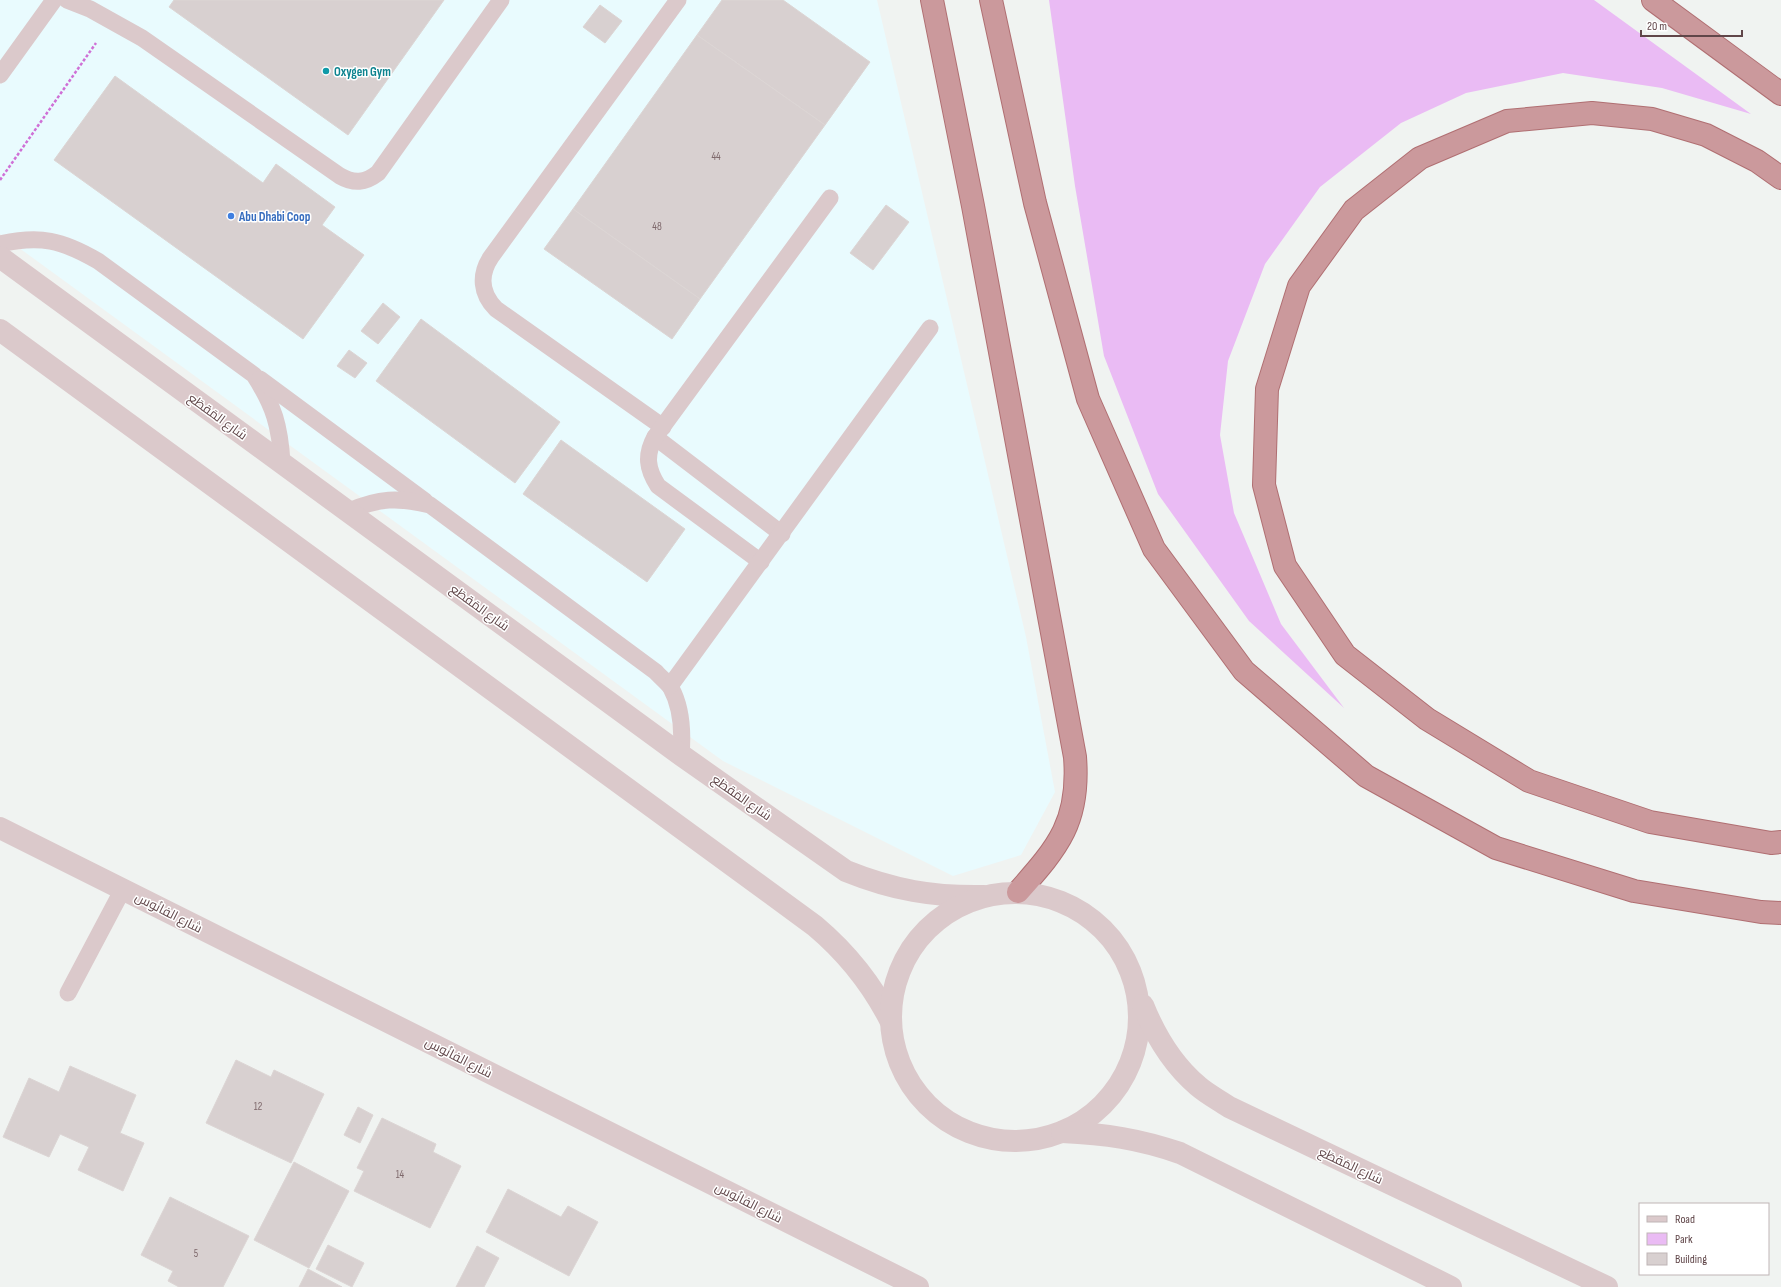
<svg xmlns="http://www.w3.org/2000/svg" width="1781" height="1287" font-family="'Sofia Sans Condensed',Cairo,sans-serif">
<rect width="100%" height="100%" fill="#f0f3f1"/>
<path fill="#e9fbfe" d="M 0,0 L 877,0 L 1026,637 L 1055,792 L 1021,855 L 953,876 L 723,761 L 0,234 Z"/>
<path fill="#eabbf4" d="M 1049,0 L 1594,0 L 1751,114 L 1662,88 L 1563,73 L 1466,93 L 1401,123 L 1320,187 L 1265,264 L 1228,361 L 1220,435 L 1234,513 L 1281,624 L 1344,708 L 1249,621 L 1158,494 L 1104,356 L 1075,186 Z"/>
<g fill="#d8d0d0" stroke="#dcd5d4">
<path d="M 174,0 L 444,0 L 348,135 L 169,7 Z"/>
<path d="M 722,0 L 783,0 L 870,62 L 825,125 L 697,35 Z"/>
<path d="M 600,5 L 622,21 L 605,43 L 583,27 Z"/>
<path d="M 697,35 L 825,125 L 700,299 L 573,209 Z"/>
<path d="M 115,76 L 263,183 L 276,164 L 335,207 L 322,225 L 364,255 L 303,339 L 54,160 Z"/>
<path d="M 886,205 L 909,222 L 873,270 L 850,253 Z"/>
<path d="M 573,209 L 700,299 L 672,339 L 544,249 Z"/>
<path d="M 383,303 L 400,317 L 378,344 L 361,331 Z"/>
<path d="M 421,319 L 560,422 L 515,483 L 376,381 Z"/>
<path d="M 349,350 L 367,363 L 355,378 L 337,366 Z"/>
<path d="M 561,440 L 685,529 L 647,582 L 523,494 Z"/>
<path d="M 236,1060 L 271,1077 L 274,1070 L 324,1094 L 291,1163 L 206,1123 Z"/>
<path d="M 70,1066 L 136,1095 L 120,1133 L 144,1143 L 123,1191 L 78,1170 L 89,1147 L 60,1134 L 49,1157 L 3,1137 L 29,1078 L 59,1092 Z"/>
<path d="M 358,1107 L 373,1115 L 360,1143 L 344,1135 Z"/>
<path d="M 382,1118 L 436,1144 L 433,1152 L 461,1166 L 430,1228 L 354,1191 L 364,1171 L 357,1168 Z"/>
<path d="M 294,1162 L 349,1191 L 309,1268 L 254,1240 Z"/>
<path d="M 508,1189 L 561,1217 L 568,1206 L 598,1222 L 569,1276 L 486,1232 Z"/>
<path d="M 170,1197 L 249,1236 L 223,1287 L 179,1287 L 168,1281 L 173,1271 L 141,1255 Z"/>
<path d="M 328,1245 L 364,1263 L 352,1287 L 316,1269 Z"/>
<path d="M 477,1246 L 499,1258 L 484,1287 L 456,1287 Z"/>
<path d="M 308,1269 L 342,1287 L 299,1287 Z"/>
</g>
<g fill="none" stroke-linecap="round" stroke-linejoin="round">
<defs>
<g id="trunk">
<path d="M 932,0 L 973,206 L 1075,757 C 1080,821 1059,846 1018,892"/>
<path d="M 991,0 L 1035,203 L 1088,399 L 1154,549 L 1244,671 L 1366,776 L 1496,848 L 1634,891 L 1761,912 L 1781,913"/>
<path d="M 1653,0 L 1781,94"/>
<path d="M 1781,178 L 1757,161 L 1706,135 L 1652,119 L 1592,113 L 1507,121 L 1420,158 L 1354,210 L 1299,286 L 1267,389 L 1264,485 L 1285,566 L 1345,655 L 1427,719 L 1529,781 L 1650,822 L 1771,843 L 1781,842"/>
</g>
</defs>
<use href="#trunk" stroke="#b06f72" stroke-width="24"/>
<path stroke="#cf70d6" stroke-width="2.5" stroke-dasharray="3 2" stroke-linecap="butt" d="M 0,180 L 96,43"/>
<g stroke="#dbc9cb" stroke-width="17">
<path d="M 67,0 L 90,9 L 142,38 L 340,176 C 354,184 365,183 378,173 L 501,0"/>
<path d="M 0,75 L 54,0"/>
<path d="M 0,244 C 40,235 62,240 98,261 L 254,375 C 274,406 280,426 282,463"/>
<path d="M 260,379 L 425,501"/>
<path d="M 663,427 L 496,309 C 481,294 479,275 491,257 L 678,0"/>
<path d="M 655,437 L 782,534"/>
<path d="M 349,511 C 379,498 398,497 430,505 L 656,672 C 660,677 667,682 671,688 C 682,708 683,732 681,755"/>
<path d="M 761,562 L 658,486 C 647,469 645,455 655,437 L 830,198"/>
<path d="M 670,686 L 930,328"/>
<path d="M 68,993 L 123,889"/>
</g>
<path stroke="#dbc9cb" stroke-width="22" d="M 0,828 L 918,1287"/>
<g stroke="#dbc9cb" stroke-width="22">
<path d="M 0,257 L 681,755 L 846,871 C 893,890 933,897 984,896"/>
<path d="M 0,330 L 815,926 C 847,953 872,984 891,1022"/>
<circle cx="1015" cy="1017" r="124"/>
<path d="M 1143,1005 C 1155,1035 1172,1064 1198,1086 C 1207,1094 1219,1100 1229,1107 L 1607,1287"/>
<path d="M 1062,1132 C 1106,1134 1139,1139 1180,1153 L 1451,1287"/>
</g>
<use href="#trunk" stroke="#cb999c" stroke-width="22"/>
</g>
<circle fill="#0f9aa8" stroke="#fff" stroke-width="1.5" cx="326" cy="71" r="4"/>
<circle fill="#3f7fe0" stroke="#fff" stroke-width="1.5" cx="231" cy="216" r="4"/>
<g text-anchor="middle" stroke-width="3" stroke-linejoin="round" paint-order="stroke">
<g font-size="11" fill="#7e686b">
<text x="716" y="160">44</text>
<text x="657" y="230">48</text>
<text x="258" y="1110">12</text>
<text x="400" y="1178">14</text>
<text x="196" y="1257">5</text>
</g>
<g font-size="13" font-weight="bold" fill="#0d838f" stroke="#fff" text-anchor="start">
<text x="334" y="76">Oxygen Gym</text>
</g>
<g font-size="13" font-weight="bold" fill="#366cbe" stroke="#fff" text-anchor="start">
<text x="239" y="221">Abu Dhabi Coop</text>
</g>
<g font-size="13" fill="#604649" stroke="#fff">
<text transform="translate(218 416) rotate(36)" y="5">شارع المَقطَع</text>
<text transform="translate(480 607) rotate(36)" y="5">شارع المَقطَع</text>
<text transform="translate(742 797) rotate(35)" y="5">شارع المَقطَع</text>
<text transform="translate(169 912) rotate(27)" y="5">شارع الفانُوس</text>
<text transform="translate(459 1057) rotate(27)" y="5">شارع الفانُوس</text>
<text transform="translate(1351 1165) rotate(25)" y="5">شارع المَقطَع</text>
<text transform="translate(749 1202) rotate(27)" y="5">شارع الفانُوس</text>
</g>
</g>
<rect x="1639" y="1203" width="130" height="72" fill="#ffffff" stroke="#bfb5b6"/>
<rect x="1647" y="1216" width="20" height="6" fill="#dbc9cb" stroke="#bfb5b6"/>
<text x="1675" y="1223" font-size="12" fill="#604649">Road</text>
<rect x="1647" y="1233" width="20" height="12" fill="#eabbf4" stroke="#bfb5b6"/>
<text x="1675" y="1243" font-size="12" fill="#604649">Park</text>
<rect x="1647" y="1253" width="20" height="12" fill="#d8d0d0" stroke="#bfb5b6"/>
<text x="1675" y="1263" font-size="12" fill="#604649">Building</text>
<path d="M1641 30v6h101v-6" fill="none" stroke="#604649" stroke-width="2"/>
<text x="1647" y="30" font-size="12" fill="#604649" stroke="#ffffff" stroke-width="3" paint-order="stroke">20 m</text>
</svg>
